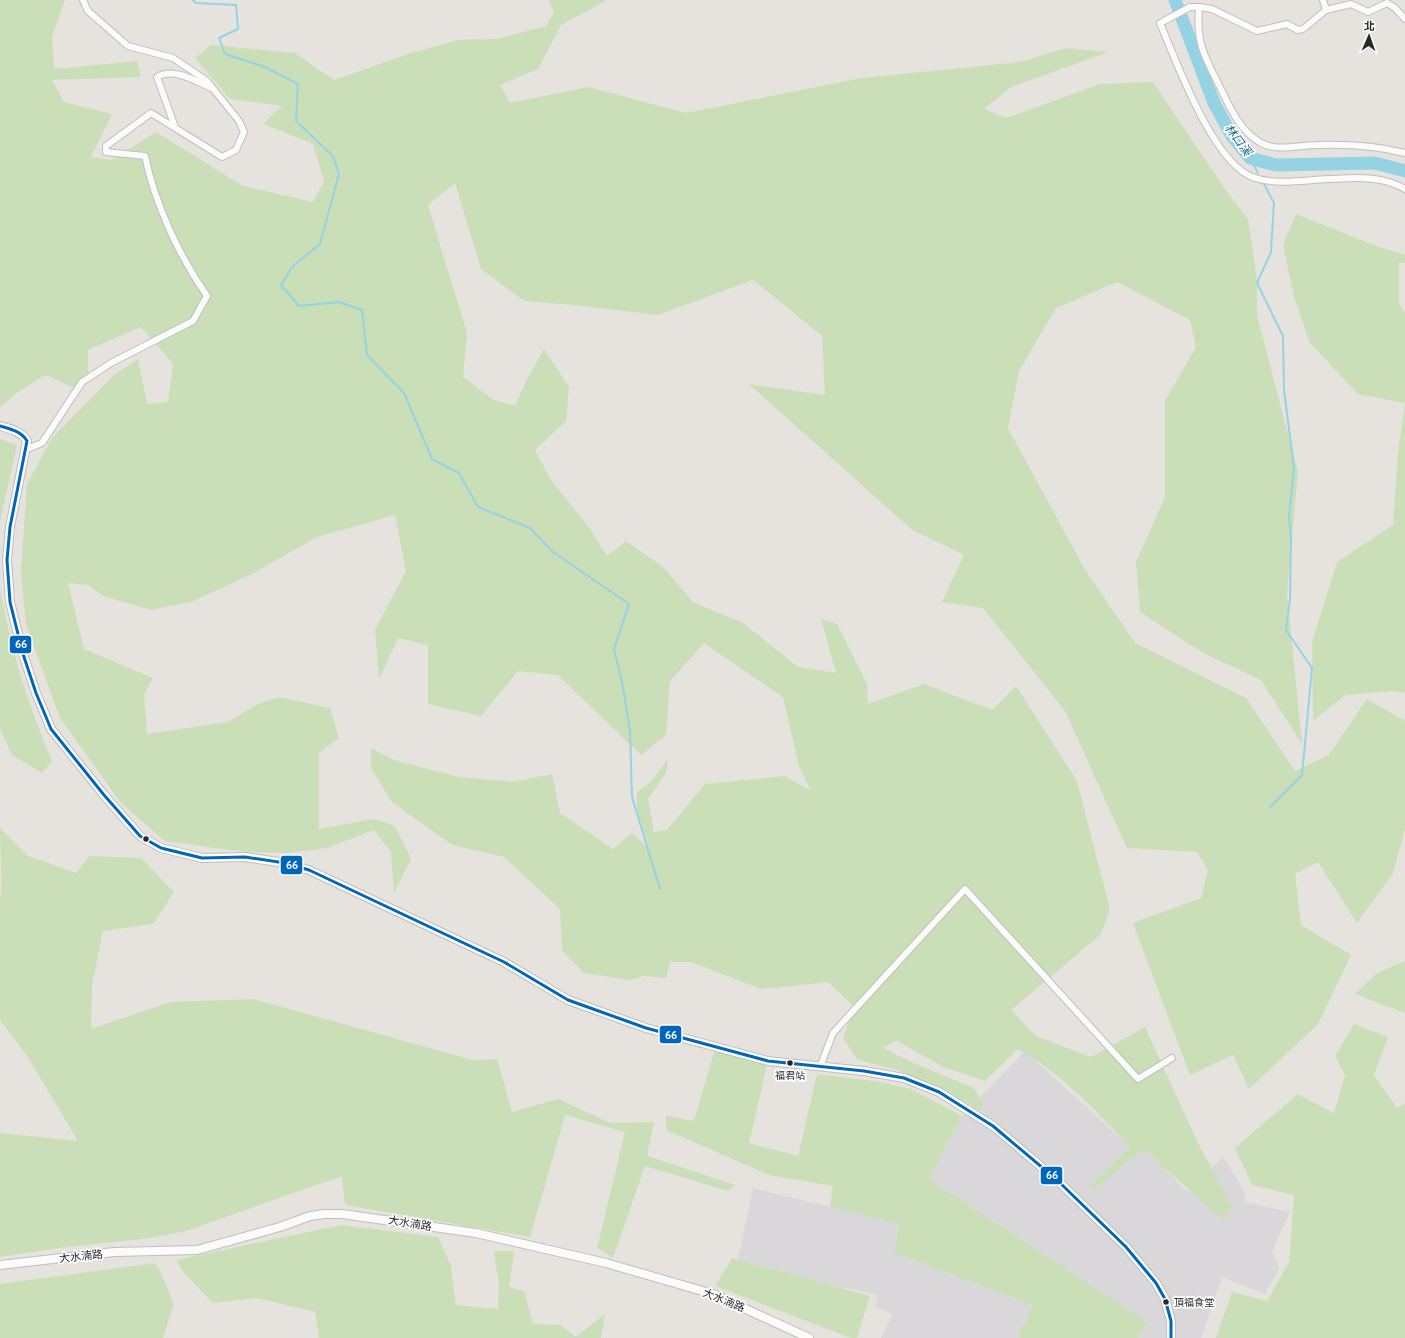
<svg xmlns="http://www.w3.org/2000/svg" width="1405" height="1338" font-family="Quicksand,'Noto Sans TC',sans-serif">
<rect width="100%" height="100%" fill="#e6e2de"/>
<g fill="#d9d7d9">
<path d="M 1025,1051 L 1135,1151 L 1142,1145 L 1187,1192 L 1223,1157 L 1244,1191 L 1245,1202 L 1290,1212 L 1272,1251 L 1279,1269 L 1265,1294 L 1222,1277 L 1201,1338 L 1138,1338 L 1147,1322 L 929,1179 L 962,1116 Z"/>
<path d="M 753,1188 L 899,1224 L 894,1253 L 1033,1305 L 1018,1336 L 1021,1338 L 881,1338 L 893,1314 L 875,1307 L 878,1295 L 737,1264 Z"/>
</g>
<g fill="#cadfb8">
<path d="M 0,0 L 65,0 L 52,37 L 54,69 L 137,61 L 141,77 L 52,80 L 64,102 L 112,114 L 91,157 L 112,160 L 156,132 L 243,186 L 313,202 L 324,182 L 313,144 L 263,124 L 282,106 L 230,99 L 195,58 L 211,45 L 295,53 L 334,80 L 408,54 L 458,40 L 497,39 L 546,26 L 554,12 L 549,0 L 607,0 L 561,25 L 538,69 L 500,85 L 510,103 L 588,87 L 686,113 L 861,78 L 1020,62 L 1066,48 L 1108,52 L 1011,87 L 984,109 L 1006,118 L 1100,84 L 1153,82 L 1225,189 L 1248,219 L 1257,280 L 1257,316 L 1298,472 L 1287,593 L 1302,744 L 1261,680 L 1203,653 L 1140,612 L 1136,562 L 1165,497 L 1165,401 L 1196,347 L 1190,320 L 1117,282 L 1056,308 L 1019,371 L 1008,428 L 1084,568 L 1135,643 L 1246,698 L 1295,771 L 1329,755 L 1367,699 L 1405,721 L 1405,829 L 1393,873 L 1357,923 L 1318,862 L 1295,874 L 1301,925 L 1351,955 L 1318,1024 L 1249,1089 L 1233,1055 L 1190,1075 L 1133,923 L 1201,898 L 1208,870 L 1197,852 L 1127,848 L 1065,711 L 983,608 L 942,602 L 964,555 L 911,529 L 749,384 L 825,395 L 822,336 L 753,280 L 658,315 L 573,305 L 524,301 L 481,269 L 455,183 L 428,205 L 467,333 L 463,377 L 494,400 L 515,406 L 527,379 L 544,349 L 569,387 L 566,421 L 535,450 L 551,480 L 591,530 L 607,556 L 626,541 L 663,567 L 693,602 L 743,623 L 798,667 L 836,673 L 821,619 L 837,624 L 867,684 L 868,704 L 924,684 L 992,710 L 1016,686 L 1077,781 L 1110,910 L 1100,935 L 1011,1010 L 1036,1036 L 1091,1057 L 1145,1027 L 1197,1141 L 1232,1207 L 1223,1220 L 1143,1149 L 1093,1190 L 1089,1186 L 1130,1147 C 1096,1111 1061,1073 1018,1049 L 985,1081 L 943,1067 L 896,1040 L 883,1048 L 911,1062 L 974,1088 L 984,1105 L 981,1110 L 898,1070 L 858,1060 L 843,1038 L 854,1007 L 828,982 L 761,989 L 691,962 L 670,962 L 666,978 L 643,976 L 630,980 L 584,973 L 562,950 L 560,909 L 504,857 L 452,845 L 392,802 L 371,768 L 371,748 L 394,760 L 459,777 L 512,782 L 552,774 L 560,813 L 613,849 L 632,833 L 650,850 L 637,811 L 637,792 L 652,781 L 668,759 L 666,773 L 648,799 L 654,832 L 667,830 L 705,784 L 785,776 L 811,791 L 799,766 L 783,697 L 704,643 L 670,681 L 666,735 L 641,755 L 558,675 L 518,671 L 481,716 L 428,704 L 428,645 L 398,638 L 379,679 L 375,630 L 406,571 L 395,515 L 317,537 L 252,574 L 194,601 L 151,610 L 103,596 L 88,585 L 68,583 L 84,649 L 153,678 L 144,694 L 147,734 L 228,722 L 256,705 L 279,697 L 330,708 L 339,738 L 319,753 L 319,829 L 374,819 L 395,826 L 411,859 L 394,893 L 391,852 L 374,830 L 327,848 L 287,853 L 244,852 L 165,841 L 121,803 L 60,718 L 26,625 L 21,571 L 27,484 L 52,438 L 114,375 L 138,359 L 147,404 L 168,402 L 173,364 L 141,327 L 88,350 L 88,379 L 77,389 L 45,375 L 17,393 L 0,407 Z"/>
<path d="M 1296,214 L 1376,246 L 1405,255 L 1405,263 L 1399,263 L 1399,304 L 1405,313 L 1405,693 L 1392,691 L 1345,695 L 1313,721 L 1312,642 L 1337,562 L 1393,525 L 1398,453 L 1405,403 L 1358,394 L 1310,343 L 1294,297 L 1283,245 Z"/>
<path d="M 0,439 L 17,445 L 0,522 Z"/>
<path d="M 0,588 C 10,647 28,705 52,761 L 42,773 L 12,755 L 0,729 Z"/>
<path d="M 0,828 L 28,856 L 76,873 L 89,856 L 141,858 L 174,892 L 153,924 L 103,931 L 92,985 L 91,1029 L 170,1002 L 253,999 L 473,1060 L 497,1059 L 512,1112 L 558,1099 L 610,1123 L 654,1122 L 647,1156 L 735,1185 L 728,1191 L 645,1166 L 613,1258 L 597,1248 L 625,1132 L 565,1115 L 530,1237 L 345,1205 L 342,1176 L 186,1231 L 151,1238 L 59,1248 L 0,1257 L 0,1133 L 78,1141 L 28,1057 L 0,1020 L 0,899 C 3,893 0,839 0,828 Z"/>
<path d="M 1405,961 L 1405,1013 L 1355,994 L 1377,973 Z"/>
<path d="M 1354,1024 L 1388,1037 L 1374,1075 L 1397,1108 L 1405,1103 L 1405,1338 L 1216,1338 L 1232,1292 L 1267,1301 L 1289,1262 L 1294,1195 L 1252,1185 L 1235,1148 L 1298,1094 L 1334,1113 L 1345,1075 L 1335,1056 Z"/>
<path d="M 715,1049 L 767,1065 L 749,1143 L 798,1156 L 817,1074 L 881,1082 L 911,1089 L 962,1116 L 929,1179 L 1147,1322 L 1138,1338 L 1021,1338 L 1018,1336 L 1033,1305 L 894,1253 L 899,1224 L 830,1207 L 833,1186 L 769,1175 L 666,1130 L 666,1116 L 694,1121 Z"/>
<path d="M 341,1225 L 438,1237 L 451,1266 L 456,1305 L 498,1309 L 499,1285 L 494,1251 L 514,1251 L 509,1287 L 524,1291 L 533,1324 L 560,1325 L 576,1337 L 605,1314 L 601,1338 L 319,1338 L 315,1312 L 257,1298 L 213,1303 L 184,1273 L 176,1260 Z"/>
<path d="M 732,1258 L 870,1296 L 857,1338 L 851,1338 L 715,1286 Z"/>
<path d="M 155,1263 L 159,1269 L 174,1304 L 163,1338 L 0,1338 L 0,1284 Z"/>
</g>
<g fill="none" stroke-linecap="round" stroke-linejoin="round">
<g stroke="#95d3e4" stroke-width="2">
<path d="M 193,0 L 196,3 L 236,5 L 238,29 L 219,38 L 225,54 L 265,67 L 298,84 L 296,121 L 333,156 L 339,174 L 320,244 L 292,267 L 281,285 L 299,306 L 339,302 L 362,310 L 367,355 L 404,393 L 432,459 L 459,473 L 478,507 L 530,528 L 553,552 L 629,604 L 614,649 L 623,687 L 630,731 L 632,797 L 660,889"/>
<path d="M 1250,158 L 1258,173"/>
<path d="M 1264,184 L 1274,203 L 1271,252 L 1257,283 L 1283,336 L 1284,390 L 1294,468 L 1289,516 L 1291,537 L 1290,599 L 1286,630 L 1312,668 L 1302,775 L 1270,807"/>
</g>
<path stroke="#95d3e4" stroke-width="13" d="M 1175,0 L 1214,103 L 1232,136 L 1250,158 L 1276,165 L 1375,163 L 1405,171"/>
<defs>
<g id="minor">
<path d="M 1199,7 C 1196,44 1204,55 1220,87 C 1230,108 1240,131 1261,143 C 1278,152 1299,145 1317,145 C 1346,144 1377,146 1405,153"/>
<path d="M 1326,10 L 1351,4 L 1368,12 L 1387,3 L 1395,8 L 1405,19"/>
<path d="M 1164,21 L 1190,7 L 1199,7 L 1212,9 L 1257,31 L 1287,24 L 1298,30 L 1303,29 L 1326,10 L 1323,0"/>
<path d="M 1160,23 C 1176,61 1214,166 1255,178 C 1277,185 1305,180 1328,179 C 1355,178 1381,175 1405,189"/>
<path d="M 175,127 L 157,77 C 173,67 196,81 211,88"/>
<path d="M 27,449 L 42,443 L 82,382 L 111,363 L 193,321 L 207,296 C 179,256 155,204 145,156 L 106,152 L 106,146 L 151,113 L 222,157 L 236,150 L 244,132 L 239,121 L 207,81 L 173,58 L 128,46 L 88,11 L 83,0"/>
<path d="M 820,1067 L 833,1033 L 965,889 L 1138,1079 L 1172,1058"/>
</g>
<g id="tertiary">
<path d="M 0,426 C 10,429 21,431 27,441 L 10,527 L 7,560 L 10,602 L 23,654 L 36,693 L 51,729 L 104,795 L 140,836 L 161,848 L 202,858 L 245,857 L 285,863 L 309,870 L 504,962 L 568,1000 L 646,1028 L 768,1061 L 864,1071 L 904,1078 L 939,1092 L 993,1126 L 1057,1180 L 1126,1247 L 1156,1283 L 1165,1299 L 1171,1321 L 1171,1338"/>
<path d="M 0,1265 L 114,1252 L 197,1250 L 280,1227 L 310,1216 L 324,1214 L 342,1214 L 476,1233 L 606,1263 L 713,1294 L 809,1338"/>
</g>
</defs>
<use href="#minor" stroke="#c0bebf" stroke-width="8"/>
<use href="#tertiary" stroke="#c0bebf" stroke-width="10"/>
<use href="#minor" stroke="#fbfbfa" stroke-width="6"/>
<use href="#tertiary" stroke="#fbfbfa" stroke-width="8"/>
<defs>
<path id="bus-1" d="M 0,426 C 10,429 21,431 27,441 L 10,527 L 7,560 L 10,602 L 23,654 L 36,693 L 51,729 L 104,795 L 140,836 L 161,848 L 202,858 L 245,857 L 285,863 L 309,870 L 504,962 L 568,1000 L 646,1028 L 768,1061 L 864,1071 L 904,1078 L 939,1092 L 993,1126 L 1057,1180 L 1126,1247 L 1156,1283 L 1165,1299 L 1171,1321 L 1171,1338"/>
</defs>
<use href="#bus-1" stroke="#fff" stroke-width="6"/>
<use href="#bus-1" stroke="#0065bd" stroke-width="3"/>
</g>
<g fill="#282828" stroke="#fff" stroke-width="1.5">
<circle cx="146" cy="839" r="3.5"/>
<circle cx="790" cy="1063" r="3.5"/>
<circle cx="1166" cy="1302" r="3.5"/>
</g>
<g text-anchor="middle" stroke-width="3.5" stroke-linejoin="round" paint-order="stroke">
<g font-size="10" fill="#282828" stroke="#fff">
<text x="790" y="1079">福君站</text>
<text x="1174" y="1306" text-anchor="start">頂福食堂</text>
</g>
<g font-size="11" fill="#282828" stroke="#fff">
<text transform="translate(410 1223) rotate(9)" y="4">大水湳路</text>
<text transform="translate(81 1256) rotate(-6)" y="4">大水湳路</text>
<text transform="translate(724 1300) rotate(22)" y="4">大水湳路</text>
</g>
<g font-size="12" font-style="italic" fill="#15698e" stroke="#fff">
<text transform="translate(1238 140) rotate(53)" y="4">林口溪</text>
</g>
</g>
<g stroke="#fff" stroke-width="1.5">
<rect x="9" y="635" width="23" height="19" rx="4" fill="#0065bd"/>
<rect x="280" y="855" width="23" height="20" rx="4" fill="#0065bd"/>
<rect x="659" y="1025" width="23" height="19" rx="4" fill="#0065bd"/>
<rect x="1040" y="1166" width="23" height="19" rx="4" fill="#0065bd"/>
</g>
<g font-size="11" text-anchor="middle" font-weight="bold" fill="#fff">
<text x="21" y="648">66</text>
<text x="292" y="869">66</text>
<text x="671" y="1039">66</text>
<text x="1052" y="1179">66</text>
</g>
<g transform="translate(1369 36) rotate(2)" stroke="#ffffff" stroke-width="3" paint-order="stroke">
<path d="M0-3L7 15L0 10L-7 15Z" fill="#282828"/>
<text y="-6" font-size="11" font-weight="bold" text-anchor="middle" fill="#282828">北</text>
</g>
</svg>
